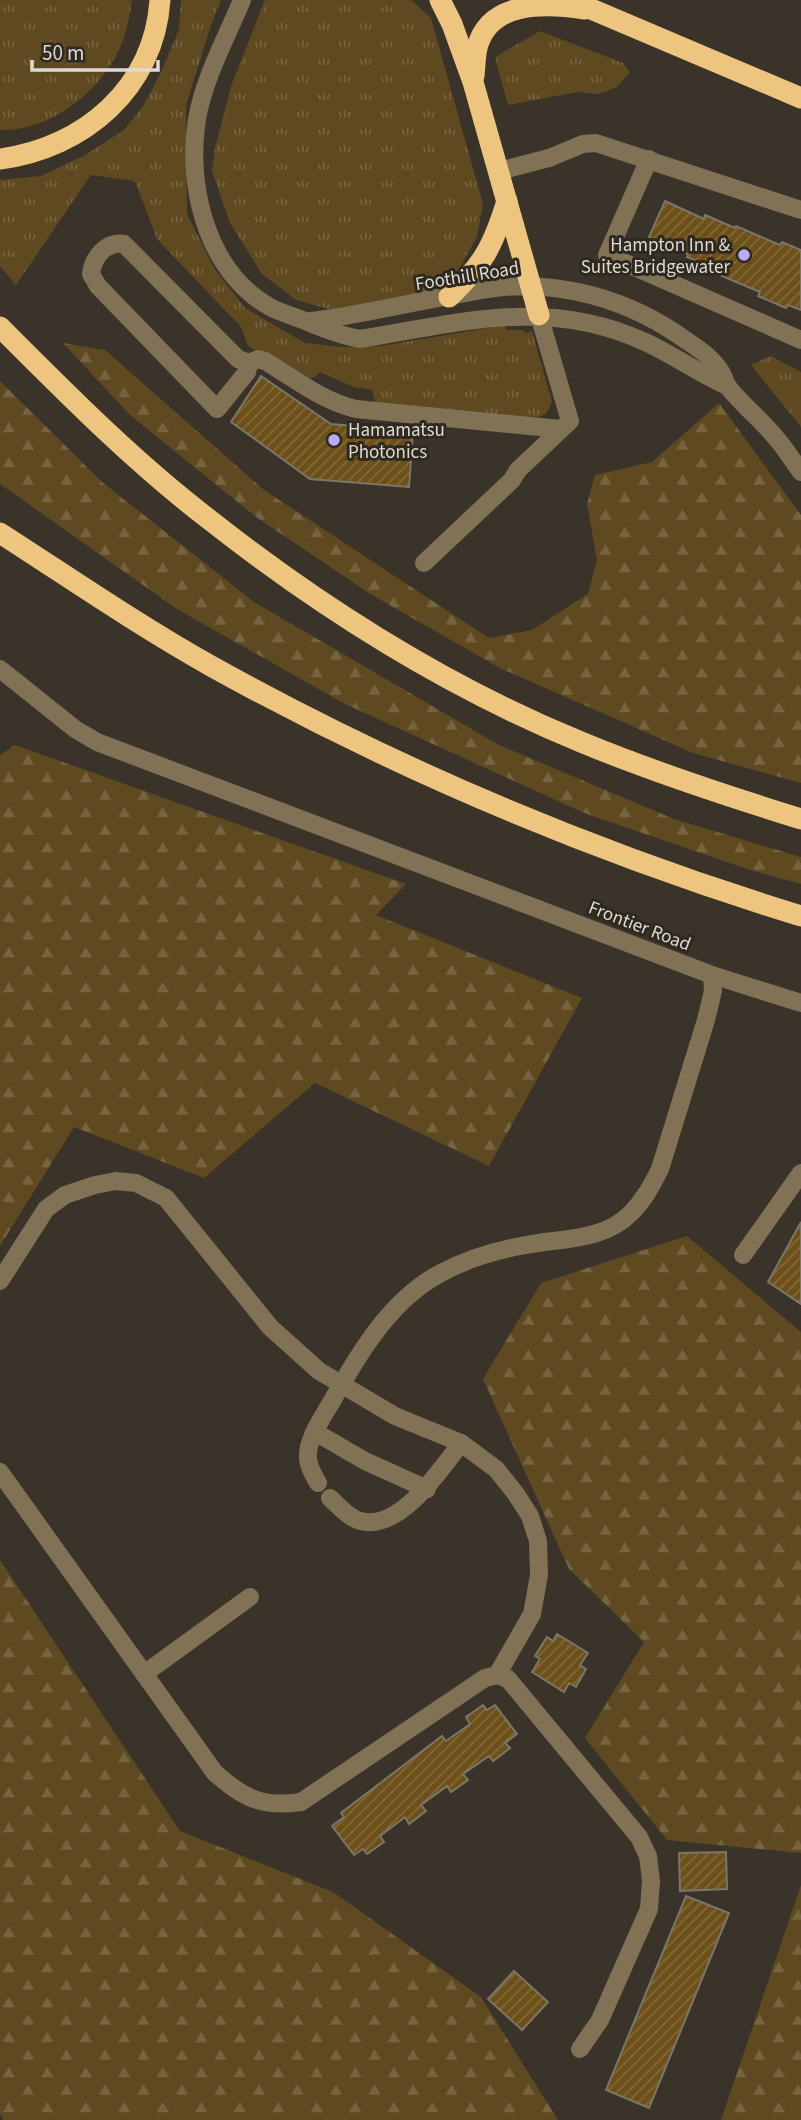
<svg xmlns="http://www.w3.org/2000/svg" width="801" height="2120" font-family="'Source Sans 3',sans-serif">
<defs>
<pattern id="grass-tufts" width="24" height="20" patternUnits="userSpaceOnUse" patternTransform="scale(1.75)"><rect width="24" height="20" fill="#5f4920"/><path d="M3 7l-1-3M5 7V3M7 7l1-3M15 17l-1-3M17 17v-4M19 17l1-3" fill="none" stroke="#766340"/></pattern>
<pattern id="forest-firs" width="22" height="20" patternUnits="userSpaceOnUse" patternTransform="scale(1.75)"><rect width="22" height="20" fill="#5f4920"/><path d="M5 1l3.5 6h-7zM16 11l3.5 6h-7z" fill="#766340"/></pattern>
<pattern id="building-hatch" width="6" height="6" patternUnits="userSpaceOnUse" patternTransform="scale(1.75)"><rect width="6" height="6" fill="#6c5018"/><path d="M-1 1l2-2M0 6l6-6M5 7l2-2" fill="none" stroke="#816939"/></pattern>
</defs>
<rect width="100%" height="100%" fill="#393329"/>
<g fill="url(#grass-tufts)">
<path d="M 0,0 L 132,0 C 130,14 127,30 122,43 C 103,90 52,131 0,130 Z"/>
<path d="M 181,0 L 221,0 L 211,25 L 186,105 L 187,214 L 214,268 L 245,308 L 305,343 L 342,347 L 381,346 L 505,325 L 506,330 L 522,330 L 526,333 L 532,331 L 552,402 L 546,414 L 536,418 L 376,404 L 372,390 L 354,387 L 320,372 L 315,377 L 306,379 L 248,346 L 241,327 L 157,239 L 135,181 L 91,175 L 16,285 L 0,266 L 0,180 L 41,176 L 85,155 L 124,130 L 144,105 L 161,72 L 179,30 Z"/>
<path d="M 265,0 L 411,0 L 431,18 L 483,204 L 477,237 L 459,269 L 435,292 L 336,311 L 296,300 L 262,274 L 230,223 L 212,171 L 215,148 L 231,86 Z"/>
<path d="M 540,31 L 623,63 L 630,72 L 617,87 L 599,94 L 577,92 L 508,105 L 495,57 Z"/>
<path d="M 771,356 L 801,372 L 801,427 L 751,365 Z"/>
</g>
<g fill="url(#forest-firs)">
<path d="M 63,343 L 105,350 L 264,490 L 489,638 L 532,630 L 588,594 L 597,560 L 587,504 L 595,475 L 652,462 L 719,403 L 801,515 L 801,783 L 693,753 L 500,668 L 372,595 L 256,517 L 130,415 Z"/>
<path d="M 0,381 L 102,482 L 254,602 L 499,745 L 674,819 L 801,857 L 801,884 L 750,870 L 584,813 L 343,703 L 177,609 L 0,484 Z"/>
<path d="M 15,745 L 406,884 L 376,915 L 582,998 L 489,1166 L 315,1083 L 204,1178 L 74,1127 L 0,1246 L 0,755 Z"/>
<path d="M 687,1236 L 801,1332 L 801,1853 L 667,1840 L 585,1738 L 644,1642 L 569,1569 L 483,1379 L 541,1283 Z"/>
<path d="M 0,1560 L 180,1831 L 333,1892 L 481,1997 L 558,2120 L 3,2120 L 0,2114 Z"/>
<path d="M 801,1885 L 801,2120 L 721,2120 Z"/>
</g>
<g fill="url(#building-hatch)" stroke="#7c756a" stroke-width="2">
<path d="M 665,201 L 704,219 L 705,215 L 735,228 L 736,226 L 780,245 L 782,242 L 801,250 L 801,310 L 788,305 L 786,308 L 758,296 L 760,292 L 715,273 L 717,270 L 687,257 L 688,254 L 649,237 Z"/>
<path d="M 261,376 L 331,424 L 413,431 L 409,487 L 310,479 L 231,422 Z"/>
<path d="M 801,1222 L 801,1304 L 768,1282 Z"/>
<path d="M 557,1634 L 588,1653 L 580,1665 L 586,1669 L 576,1687 L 569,1683 L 564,1692 L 532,1672 L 540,1659 L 535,1656 L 547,1637 L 553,1641 Z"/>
<path d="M 483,1705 L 487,1710 L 495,1705 L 517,1734 L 505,1743 L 510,1748 L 493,1761 L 489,1756 L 463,1774 L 468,1780 L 451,1792 L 447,1786 L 421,1805 L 426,1811 L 409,1824 L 405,1817 L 380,1836 L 384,1842 L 367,1854 L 363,1849 L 354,1855 L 332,1826 L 344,1817 L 341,1813 L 442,1736 L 446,1741 L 470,1724 L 466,1717 Z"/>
<path d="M 726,1852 L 727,1889 L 680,1891 L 679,1853 Z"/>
<path d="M 686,1896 L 729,1913 L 649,2108 L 606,2090 Z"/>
<path d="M 514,1971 L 548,2002 L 522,2030 L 488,1999 Z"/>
</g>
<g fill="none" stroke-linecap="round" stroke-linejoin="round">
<g stroke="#817155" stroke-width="18">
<path d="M 242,0 C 227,36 208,71 199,109 C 184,178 204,270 270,307 C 283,314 297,317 310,323 C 327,330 342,336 360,339 C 459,323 546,297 643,341 C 672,354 698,373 727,386"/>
<path d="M 649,159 L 607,255 L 801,340"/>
<path d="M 499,171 L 549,158 L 583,144 L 596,143 L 801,210"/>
<path d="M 311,321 C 370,314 428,298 488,289 C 558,278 631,300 687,341 C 698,348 712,358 719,369 C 724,374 724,382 729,388 C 743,406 762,420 776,438 C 785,448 793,461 801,472"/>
<path d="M 249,363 L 247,372 L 217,409 L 98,286 L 91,274 C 93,257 106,241 124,244 L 238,359 L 249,363 L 258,359 L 265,361 C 295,379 322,401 356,409 L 560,429"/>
<path d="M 424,563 L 512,480 L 518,470 L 570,421 L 539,315"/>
<path d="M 0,669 L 75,729 L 97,742 L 712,975 L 713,991 L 706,1020 L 660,1169 C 652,1185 644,1200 631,1213 C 604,1241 561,1238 526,1245 C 497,1250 467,1259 441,1273 C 391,1299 359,1353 332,1401 C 323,1417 306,1440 308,1459 C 309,1468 314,1476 318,1483"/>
<path d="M 712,975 L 801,1003"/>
<path d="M 743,1255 L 801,1173"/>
<path d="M 0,1281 L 46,1209 L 65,1195 L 95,1185 L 116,1181 L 136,1183 L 166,1198 L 270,1327 L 319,1371 L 395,1416 L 461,1443 L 496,1469 L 516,1494 L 530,1516 L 538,1541 L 539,1575 L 532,1614 L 497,1675"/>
<path d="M 315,1432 L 365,1461 L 427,1489"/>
<path d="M 0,1472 L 215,1773 C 243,1798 263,1808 301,1802 L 485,1678 L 497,1675 L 508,1679 L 639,1837 L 648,1856 L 651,1881 L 649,1909 L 600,2020 L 580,2049"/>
<path d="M 330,1498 C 340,1507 351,1521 366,1522 C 403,1526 441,1469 461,1443"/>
<path d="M 144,1674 L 250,1597"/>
</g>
<g stroke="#edc57e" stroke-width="21">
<path d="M 440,0 L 452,24 L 473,82 L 539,315"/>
<path d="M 570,0 L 801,98"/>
<path d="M 474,76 C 475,67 475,57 477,48 C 489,0 546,3 585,9"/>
<path d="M 0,159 C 84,148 154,88 160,0"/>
<path d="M 449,297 C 483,265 493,246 507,201"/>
<path d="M 0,327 C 66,393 132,460 206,517 C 320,607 447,687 581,742 C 653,772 727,796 801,819"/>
<path d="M 0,533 C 70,578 138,625 211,666 C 398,770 596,853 801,916"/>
</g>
</g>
<g fill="#b7abf7" stroke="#2f291f" stroke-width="2.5">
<circle cx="744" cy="255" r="7"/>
<circle cx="334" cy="440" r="7"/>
</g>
<g text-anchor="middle" stroke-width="6" stroke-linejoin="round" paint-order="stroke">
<g font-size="19" fill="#dedad4" stroke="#2f291f" text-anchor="end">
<text x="730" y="251">Hampton Inn &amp;<tspan x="730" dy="22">Suites Bridgewater</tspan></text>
<text x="348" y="436" text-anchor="start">Hamamatsu<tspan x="348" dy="22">Photonics</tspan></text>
</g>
<g font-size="19" fill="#dedad4" stroke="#2f291f">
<text transform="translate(467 275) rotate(-9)" y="7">Foothill Road</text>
<text transform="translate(640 925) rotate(21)" y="7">Frontier Road</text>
</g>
</g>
<path d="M32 60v10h126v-10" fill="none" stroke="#dedad4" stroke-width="3.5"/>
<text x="42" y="60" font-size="21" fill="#dedad4" stroke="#2f291f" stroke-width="5" paint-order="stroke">50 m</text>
</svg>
